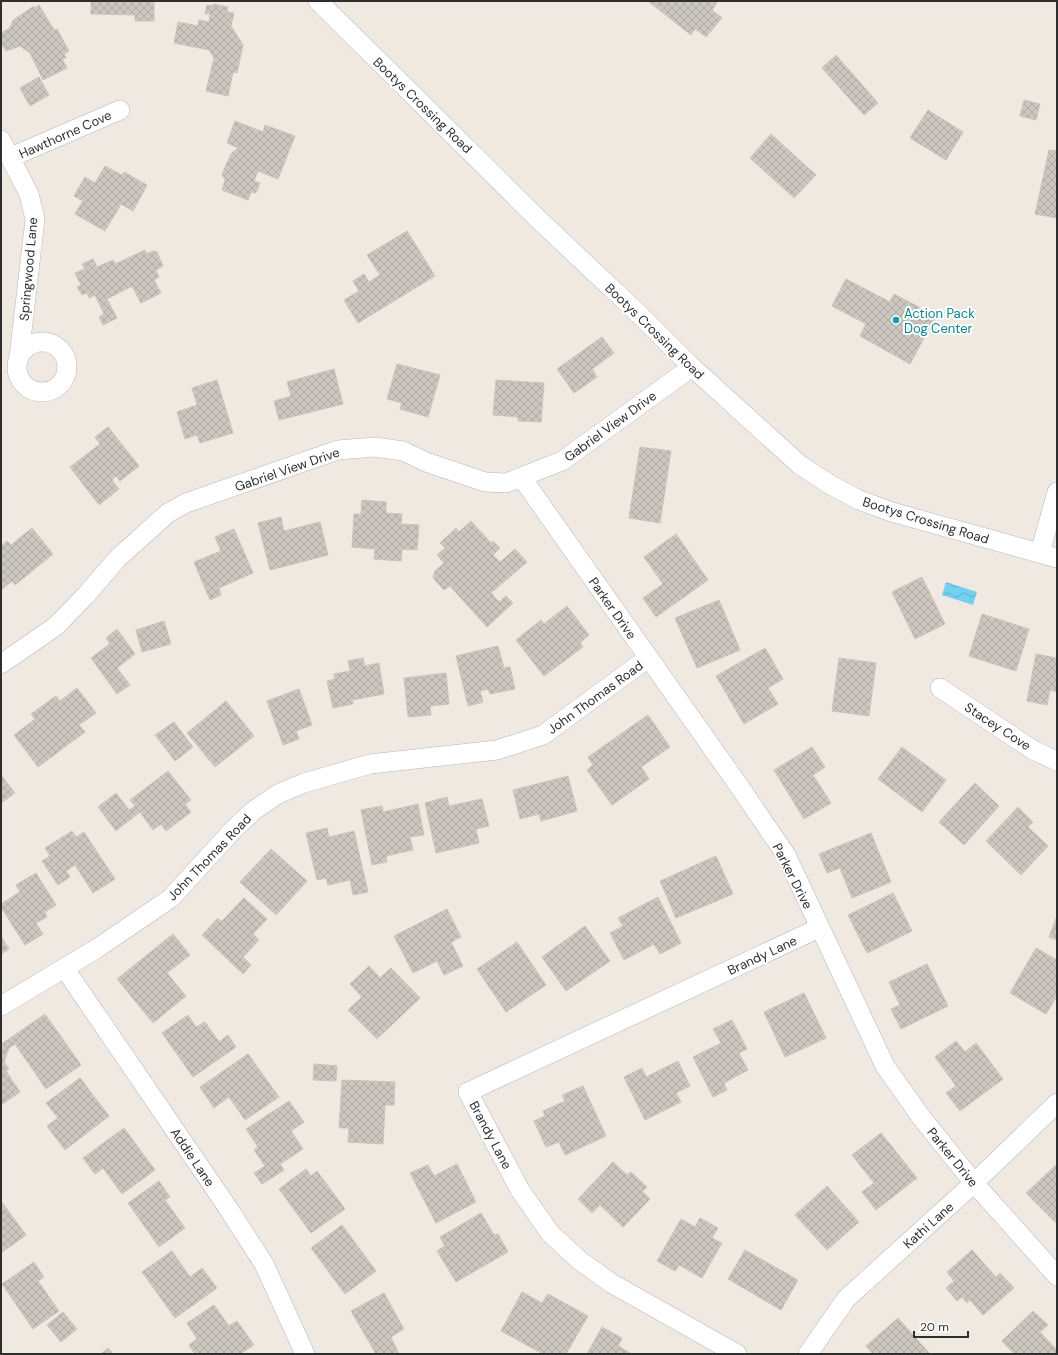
<svg xmlns="http://www.w3.org/2000/svg" width="1058" height="1355" font-family="'DM Sans',sans-serif">
<defs>
<pattern id="water-waves" width="16" height="10" patternUnits="userSpaceOnUse"><rect width="16" height="10" fill="#75cff0"/><path d="M0 5q4-4 8 0t8 0" fill="none" stroke="#66b2ce"/></pattern>
<pattern id="building-cross-hatch" width="8" height="8" patternUnits="userSpaceOnUse"><rect width="8" height="8" fill="#cbc7bf"/><path d="M0 0l8 8M0 8l8-8" fill="none" stroke="#afaba4"/></pattern>
</defs>
<rect width="100%" height="100%" fill="#efe9e1"/>
<path fill="url(#water-waves)" d="M 946,582 L 977,592 L 973,605 L 942,595 Z"/>
<g fill="url(#building-cross-hatch)" stroke="#cbc5ba">
<path d="M 91,1 L 154,1 L 154,21 L 135,21 L 135,15 L 91,14 Z"/>
<path d="M 648,1 L 718,1 L 712,10 L 722,18 L 706,37 L 695,29 L 691,35 Z"/>
<path d="M 213,4 L 228,7 L 227,12 L 234,13 L 231,26 L 243,45 L 237,73 L 233,72 L 228,96 L 206,91 L 214,58 L 209,50 L 174,43 L 178,22 L 198,26 L 199,20 L 209,22 L 210,14 L 205,14 L 207,5 L 213,6 Z"/>
<path d="M 39,5 L 54,30 L 57,29 L 69,51 L 64,54 L 66,58 L 62,59 L 67,68 L 43,80 L 30,53 L 20,46 L 6,51 L 1,43 L 1,33 L 10,28 L 13,20 L 34,6 L 35,8 Z"/>
<path d="M 836,55 L 878,103 L 864,115 L 822,68 Z"/>
<path d="M 39,77 L 49,95 L 30,106 L 20,88 Z"/>
<path d="M 1024,100 L 1040,104 L 1036,120 L 1020,116 Z"/>
<path d="M 928,110 L 963,132 L 946,160 L 910,138 Z"/>
<path d="M 235,121 L 263,132 L 265,125 L 295,136 L 278,179 L 258,171 L 254,181 L 260,183 L 256,193 L 251,192 L 248,200 L 222,190 L 225,180 L 222,174 L 231,154 L 238,148 L 227,143 Z"/>
<path d="M 771,134 L 816,175 L 794,198 L 750,158 Z"/>
<path d="M 1049,150 L 1057,151 L 1057,218 L 1035,214 Z"/>
<path d="M 105,166 L 122,175 L 124,172 L 147,185 L 133,211 L 121,204 L 105,231 L 75,214 L 83,201 L 74,196 L 85,177 L 95,183 Z"/>
<path d="M 407,231 L 435,276 L 358,323 L 344,300 L 359,291 L 353,281 L 364,274 L 369,282 L 380,275 L 367,255 Z"/>
<path d="M 145,250 L 147,254 L 153,251 L 157,252 L 163,266 L 156,270 L 159,277 L 154,280 L 161,293 L 141,303 L 132,286 L 107,299 L 117,318 L 103,325 L 99,317 L 104,314 L 95,295 L 89,298 L 87,293 L 82,295 L 77,287 L 81,285 L 75,273 L 85,269 L 82,264 L 93,259 L 97,267 L 113,260 L 115,264 Z"/>
<path d="M 846,279 L 890,302 L 894,294 L 936,316 L 910,364 L 860,336 L 866,324 L 832,306 Z"/>
<path d="M 602,337 L 614,353 L 592,369 L 597,377 L 574,393 L 557,369 Z"/>
<path d="M 397,364 L 440,375 L 428,417 L 400,409 L 402,403 L 387,399 Z"/>
<path d="M 334,369 L 343,404 L 279,420 L 274,401 L 291,396 L 287,382 Z"/>
<path d="M 217,380 L 233,433 L 200,443 L 197,435 L 185,439 L 177,412 L 197,405 L 192,388 Z"/>
<path d="M 496,380 L 544,383 L 541,422 L 518,421 L 518,417 L 493,415 Z"/>
<path d="M 108,427 L 139,466 L 120,481 L 116,476 L 112,480 L 119,489 L 99,505 L 70,467 L 100,444 L 95,437 Z"/>
<path d="M 640,447 L 671,451 L 660,523 L 629,518 Z"/>
<path d="M 362,500 L 386,502 L 386,513 L 402,514 L 401,524 L 419,525 L 417,550 L 402,549 L 401,561 L 374,559 L 375,549 L 352,547 L 354,514 L 361,514 Z"/>
<path d="M 281,517 L 284,531 L 320,522 L 328,555 L 270,570 L 258,523 Z"/>
<path d="M 471,521 L 491,543 L 493,541 L 500,548 L 493,555 L 500,562 L 515,549 L 527,562 L 491,593 L 499,602 L 506,596 L 513,603 L 487,627 L 450,586 L 444,590 L 433,578 L 435,571 L 444,563 L 437,555 L 445,548 L 440,543 L 456,528 L 459,532 Z"/>
<path d="M 32,528 L 53,554 L 15,585 L 12,581 L 1,590 L 1,546 L 7,541 L 11,545 Z"/>
<path d="M 234,529 L 253,573 L 219,588 L 221,595 L 210,600 L 194,562 L 221,551 L 215,537 Z"/>
<path d="M 676,534 L 708,580 L 656,617 L 643,598 L 663,584 L 644,557 Z"/>
<path d="M 922,577 L 945,624 L 915,639 L 892,592 Z"/>
<path d="M 719,600 L 740,650 L 697,668 L 675,618 Z"/>
<path d="M 567,606 L 589,635 L 580,643 L 583,647 L 544,676 L 516,640 L 541,620 L 544,624 Z"/>
<path d="M 982,614 L 1029,629 L 1016,671 L 969,656 Z"/>
<path d="M 164,621 L 171,644 L 142,652 L 136,630 Z"/>
<path d="M 117,629 L 135,654 L 117,668 L 130,685 L 117,694 L 91,658 L 110,644 L 106,638 Z"/>
<path d="M 498,646 L 504,668 L 510,667 L 515,689 L 490,694 L 488,689 L 480,691 L 483,702 L 468,706 L 456,656 Z"/>
<path d="M 765,648 L 783,679 L 768,688 L 778,704 L 744,724 L 716,676 Z"/>
<path d="M 1036,654 L 1057,658 L 1057,692 L 1050,690 L 1047,705 L 1027,701 Z"/>
<path d="M 363,658 L 365,666 L 379,663 L 384,694 L 352,700 L 353,704 L 333,708 L 327,681 L 335,679 L 334,674 L 350,671 L 348,661 Z"/>
<path d="M 839,658 L 876,663 L 869,716 L 832,711 Z"/>
<path d="M 446,673 L 449,704 L 430,706 L 431,715 L 408,717 L 404,678 Z"/>
<path d="M 77,688 L 96,713 L 79,725 L 85,732 L 38,767 L 14,735 L 35,719 L 31,714 L 56,696 L 60,701 Z"/>
<path d="M 299,689 L 312,725 L 296,731 L 299,739 L 283,745 L 267,701 Z"/>
<path d="M 226,701 L 254,736 L 215,767 L 187,733 Z"/>
<path d="M 648,715 L 670,747 L 641,767 L 649,779 L 612,805 L 587,770 L 593,765 L 588,757 Z"/>
<path d="M 174,722 L 193,747 L 175,761 L 155,735 Z"/>
<path d="M 812,747 L 825,767 L 813,775 L 831,803 L 804,819 L 774,770 Z"/>
<path d="M 902,747 L 946,780 L 922,812 L 878,779 Z"/>
<path d="M 168,771 L 191,800 L 185,804 L 191,812 L 166,831 L 161,824 L 153,830 L 140,812 L 116,831 L 98,807 L 116,793 L 129,810 L 135,806 L 130,800 Z"/>
<path d="M 1,775 L 15,793 L 1,803 Z"/>
<path d="M 568,776 L 577,811 L 541,821 L 539,814 L 520,819 L 513,790 Z"/>
<path d="M 975,783 L 999,806 L 964,845 L 939,822 Z"/>
<path d="M 447,797 L 449,806 L 482,799 L 489,826 L 476,829 L 479,843 L 436,853 L 425,803 Z"/>
<path d="M 418,804 L 424,835 L 410,837 L 413,850 L 386,856 L 387,862 L 372,865 L 361,810 L 382,806 L 383,812 Z"/>
<path d="M 1018,807 L 1033,822 L 1028,827 L 1048,846 L 1021,875 L 986,841 Z"/>
<path d="M 327,828 L 329,837 L 354,831 L 368,892 L 353,895 L 350,880 L 328,885 L 326,878 L 317,880 L 306,833 Z"/>
<path d="M 72,831 L 76,837 L 84,832 L 115,879 L 93,893 L 75,865 L 66,871 L 70,877 L 58,885 L 42,861 L 50,856 L 45,848 Z"/>
<path d="M 871,833 L 891,882 L 852,898 L 840,868 L 827,873 L 819,854 Z"/>
<path d="M 271,849 L 307,881 L 276,915 L 240,882 Z"/>
<path d="M 716,856 L 733,894 L 676,918 L 660,881 Z"/>
<path d="M 36,873 L 56,905 L 45,912 L 47,917 L 36,923 L 43,934 L 25,945 L 1,907 L 1,904 L 20,892 L 16,885 Z"/>
<path d="M 893,893 L 912,931 L 867,953 L 848,915 Z"/>
<path d="M 658,897 L 681,943 L 660,954 L 654,944 L 624,960 L 610,933 L 623,926 L 618,918 Z"/>
<path d="M 244,898 L 267,919 L 253,934 L 259,940 L 243,957 L 251,965 L 243,974 L 202,935 L 218,918 L 221,922 Z"/>
<path d="M 447,909 L 461,937 L 451,942 L 463,966 L 444,975 L 437,961 L 413,973 L 394,936 Z"/>
<path d="M 1057,916 L 1057,940 L 1049,937 Z"/>
<path d="M 585,926 L 610,961 L 566,991 L 542,957 Z"/>
<path d="M 173,934 L 190,955 L 167,973 L 186,996 L 153,1023 L 117,979 Z"/>
<path d="M 1,936 L 9,949 L 1,954 Z"/>
<path d="M 517,942 L 546,985 L 506,1012 L 477,969 Z"/>
<path d="M 1036,948 L 1057,960 L 1057,996 L 1046,1014 L 1010,993 Z"/>
<path d="M 927,964 L 948,1006 L 901,1029 L 891,1009 L 900,1005 L 889,982 Z"/>
<path d="M 369,966 L 380,978 L 391,968 L 420,998 L 377,1039 L 348,1010 L 362,997 L 350,984 Z"/>
<path d="M 804,993 L 826,1038 L 785,1057 L 764,1012 Z"/>
<path d="M 45,1014 L 81,1065 L 46,1089 L 15,1044 L 9,1048 L 4,1062 L 9,1069 L 6,1071 L 20,1092 L 1,1105 L 1,1051 L 3,1043 Z"/>
<path d="M 188,1015 L 196,1027 L 205,1022 L 219,1042 L 228,1035 L 236,1047 L 193,1077 L 162,1033 Z"/>
<path d="M 732,1020 L 747,1049 L 739,1053 L 748,1070 L 724,1083 L 727,1090 L 713,1097 L 693,1057 L 721,1043 L 713,1029 Z"/>
<path d="M 956,1041 L 965,1052 L 976,1043 L 1003,1079 L 960,1111 L 946,1093 L 956,1086 L 935,1057 Z"/>
<path d="M 248,1054 L 279,1097 L 245,1120 L 229,1097 L 214,1108 L 200,1087 Z"/>
<path d="M 678,1061 L 690,1086 L 676,1093 L 681,1102 L 645,1120 L 624,1077 L 642,1068 L 646,1077 Z"/>
<path d="M 314,1064 L 337,1066 L 336,1081 L 313,1080 Z"/>
<path d="M 80,1078 L 109,1116 L 65,1150 L 47,1126 L 58,1118 L 46,1103 Z"/>
<path d="M 342,1080 L 395,1082 L 394,1105 L 385,1105 L 383,1144 L 348,1142 L 349,1128 L 339,1128 Z"/>
<path d="M 583,1086 L 606,1136 L 565,1155 L 559,1142 L 546,1147 L 534,1121 L 545,1116 L 543,1111 L 565,1101 L 562,1095 Z"/>
<path d="M 289,1101 L 304,1122 L 291,1131 L 303,1149 L 280,1164 L 284,1170 L 262,1184 L 254,1173 L 265,1166 L 254,1150 L 258,1147 L 246,1129 Z"/>
<path d="M 124,1128 L 155,1170 L 122,1194 L 103,1168 L 95,1174 L 83,1158 Z"/>
<path d="M 881,1133 L 917,1178 L 876,1210 L 862,1192 L 874,1183 L 852,1155 Z"/>
<path d="M 613,1162 L 627,1175 L 631,1172 L 647,1187 L 642,1191 L 650,1199 L 623,1227 L 600,1205 L 592,1213 L 578,1199 Z"/>
<path d="M 457,1164 L 476,1202 L 436,1223 L 410,1173 L 428,1165 L 434,1176 Z"/>
<path d="M 1057,1164 L 1057,1224 L 1026,1193 Z"/>
<path d="M 306,1169 L 311,1176 L 317,1171 L 345,1209 L 311,1233 L 279,1189 Z"/>
<path d="M 159,1181 L 170,1197 L 165,1200 L 185,1228 L 159,1247 L 128,1203 Z"/>
<path d="M 827,1186 L 859,1222 L 827,1250 L 795,1215 Z"/>
<path d="M 1,1201 L 26,1235 L 1,1253 Z"/>
<path d="M 481,1213 L 494,1235 L 498,1234 L 508,1252 L 456,1282 L 437,1251 L 445,1246 L 440,1237 Z"/>
<path d="M 700,1218 L 718,1228 L 712,1238 L 722,1243 L 702,1278 L 679,1265 L 675,1271 L 657,1261 L 681,1219 L 695,1227 Z"/>
<path d="M 342,1225 L 376,1271 L 345,1294 L 311,1248 Z"/>
<path d="M 745,1250 L 798,1280 L 781,1310 L 728,1279 Z"/>
<path d="M 972,1250 L 996,1277 L 1000,1273 L 1014,1288 L 983,1315 L 970,1300 L 967,1303 L 962,1297 L 957,1301 L 946,1288 L 954,1281 L 947,1272 Z"/>
<path d="M 172,1251 L 190,1277 L 202,1268 L 217,1288 L 175,1318 L 142,1272 Z"/>
<path d="M 34,1262 L 44,1277 L 38,1281 L 59,1311 L 33,1329 L 2,1284 Z"/>
<path d="M 522,1292 L 542,1303 L 548,1294 L 588,1316 L 566,1354 L 543,1354 L 501,1331 Z"/>
<path d="M 384,1293 L 404,1329 L 391,1337 L 399,1354 L 376,1354 L 351,1311 Z"/>
<path d="M 214,1305 L 229,1326 L 237,1321 L 254,1345 L 240,1354 L 195,1354 L 189,1345 L 197,1339 L 187,1323 Z"/>
<path d="M 1033,1311 L 1048,1325 L 1040,1332 L 1057,1350 L 1056,1354 L 1014,1354 L 1002,1341 Z"/>
<path d="M 63,1312 L 77,1329 L 61,1342 L 47,1325 Z"/>
<path d="M 898,1318 L 930,1354 L 873,1354 L 866,1346 Z"/>
<path d="M 602,1327 L 622,1338 L 618,1346 L 632,1354 L 587,1354 Z"/>
<path d="M 108,1348 L 113,1354 L 101,1354 Z"/>
</g>
<g fill="none" stroke-linecap="round" stroke-linejoin="round">
<defs>
<g id="minor">
<path d="M 318,1 L 537,218 L 642,317 L 692,367 L 800,465 L 829,484 L 859,500 L 892,512 L 1057,558"/>
<path d="M 1,140 L 29,194 L 35,219 L 19,357"/>
<path d="M 11,157 L 120,110"/>
<circle cx="42" cy="367" r="25"/>
<path d="M 522,478 L 739,786 L 786,855 L 885,1066 L 921,1117 L 974,1183 L 1057,1276"/>
<path d="M 1040,553 L 1057,492"/>
<path d="M 1,664 L 56,626 L 86,595 L 118,558 L 168,513 L 186,503 L 338,450 L 375,447 L 403,451 L 426,462 L 485,482 L 506,483 L 562,461 L 692,367"/>
<path d="M 940,688 L 1033,750 L 1057,761"/>
<path d="M 65,969 L 228,1208 L 264,1264 L 305,1354"/>
<path d="M 1,1006 L 96,949 L 171,898 L 232,831 L 253,811 L 278,794 L 304,783 L 370,764 L 497,750 L 543,735 L 648,658"/>
<path d="M 737,1354 L 611,1283 L 579,1260 L 550,1233 L 520,1190 L 468,1092 L 819,928"/>
<path d="M 808,1354 L 846,1299 L 974,1183 L 1057,1103"/>
</g>
</defs>
<use href="#minor" stroke="#b4b7c1" stroke-width="20"/>
<use href="#minor" stroke="#fff" stroke-width="19"/>
</g>
<circle fill="#0f9aa8" stroke="#fff" stroke-width="1.5" cx="896" cy="320" r="4"/>
<g text-anchor="middle" stroke-width="4" stroke-linejoin="round" paint-order="stroke">
<g font-size="13" fill="#2e2e2e" stroke="#fff">
<text transform="translate(423 105) rotate(44)" y="5">Bootys Crossing Road</text>
<text transform="translate(65 134) rotate(-24)" y="5">Hawthorne Cove</text>
<text transform="translate(28 269) rotate(-85)" y="5">Springwood Lane</text>
<text transform="translate(655 331) rotate(44)" y="5">Bootys Crossing Road</text>
<text transform="translate(610 426) rotate(-36)" y="5">Gabriel View Drive</text>
<text transform="translate(287 469) rotate(-19)" y="5">Gabriel View Drive</text>
<text transform="translate(926 520) rotate(17)" y="5">Bootys Crossing Road</text>
<text transform="translate(613 608) rotate(55)" y="5">Parker Drive</text>
<text transform="translate(595 697) rotate(-36)" y="5">John Thomas Road</text>
<text transform="translate(998 726) rotate(33)" y="5">Stacey Cove</text>
<text transform="translate(209 857) rotate(-46)" y="5">John Thomas Road</text>
<text transform="translate(793 876) rotate(63)" y="5">Parker Drive</text>
<text transform="translate(762 955) rotate(-25)" y="5">Brandy Lane</text>
<text transform="translate(491 1135) rotate(62)" y="5">Brandy Lane</text>
<text transform="translate(193 1157) rotate(56)" y="5">Addie Lane</text>
<text transform="translate(953 1157) rotate(51)" y="5">Parker Drive</text>
<text transform="translate(928 1225) rotate(-42)" y="5">Kathi Lane</text>
</g>
<g font-size="13" fill="#0d838f" stroke="#fff" text-anchor="start">
<text x="904" y="318">Action Pack<tspan x="904" dy="15">Dog Center</tspan></text>
</g>
</g>
<rect width="1058" height="1355" fill="none" stroke="#2e2e2e" stroke-width="4"/>
<path d="M914 1331v6h54v-6" fill="none" stroke="#2e2e2e" stroke-width="2"/>
<text x="920" y="1331" font-size="12" fill="#2e2e2e" stroke="#ffffff" stroke-width="3" paint-order="stroke">20 m</text>
</svg>
